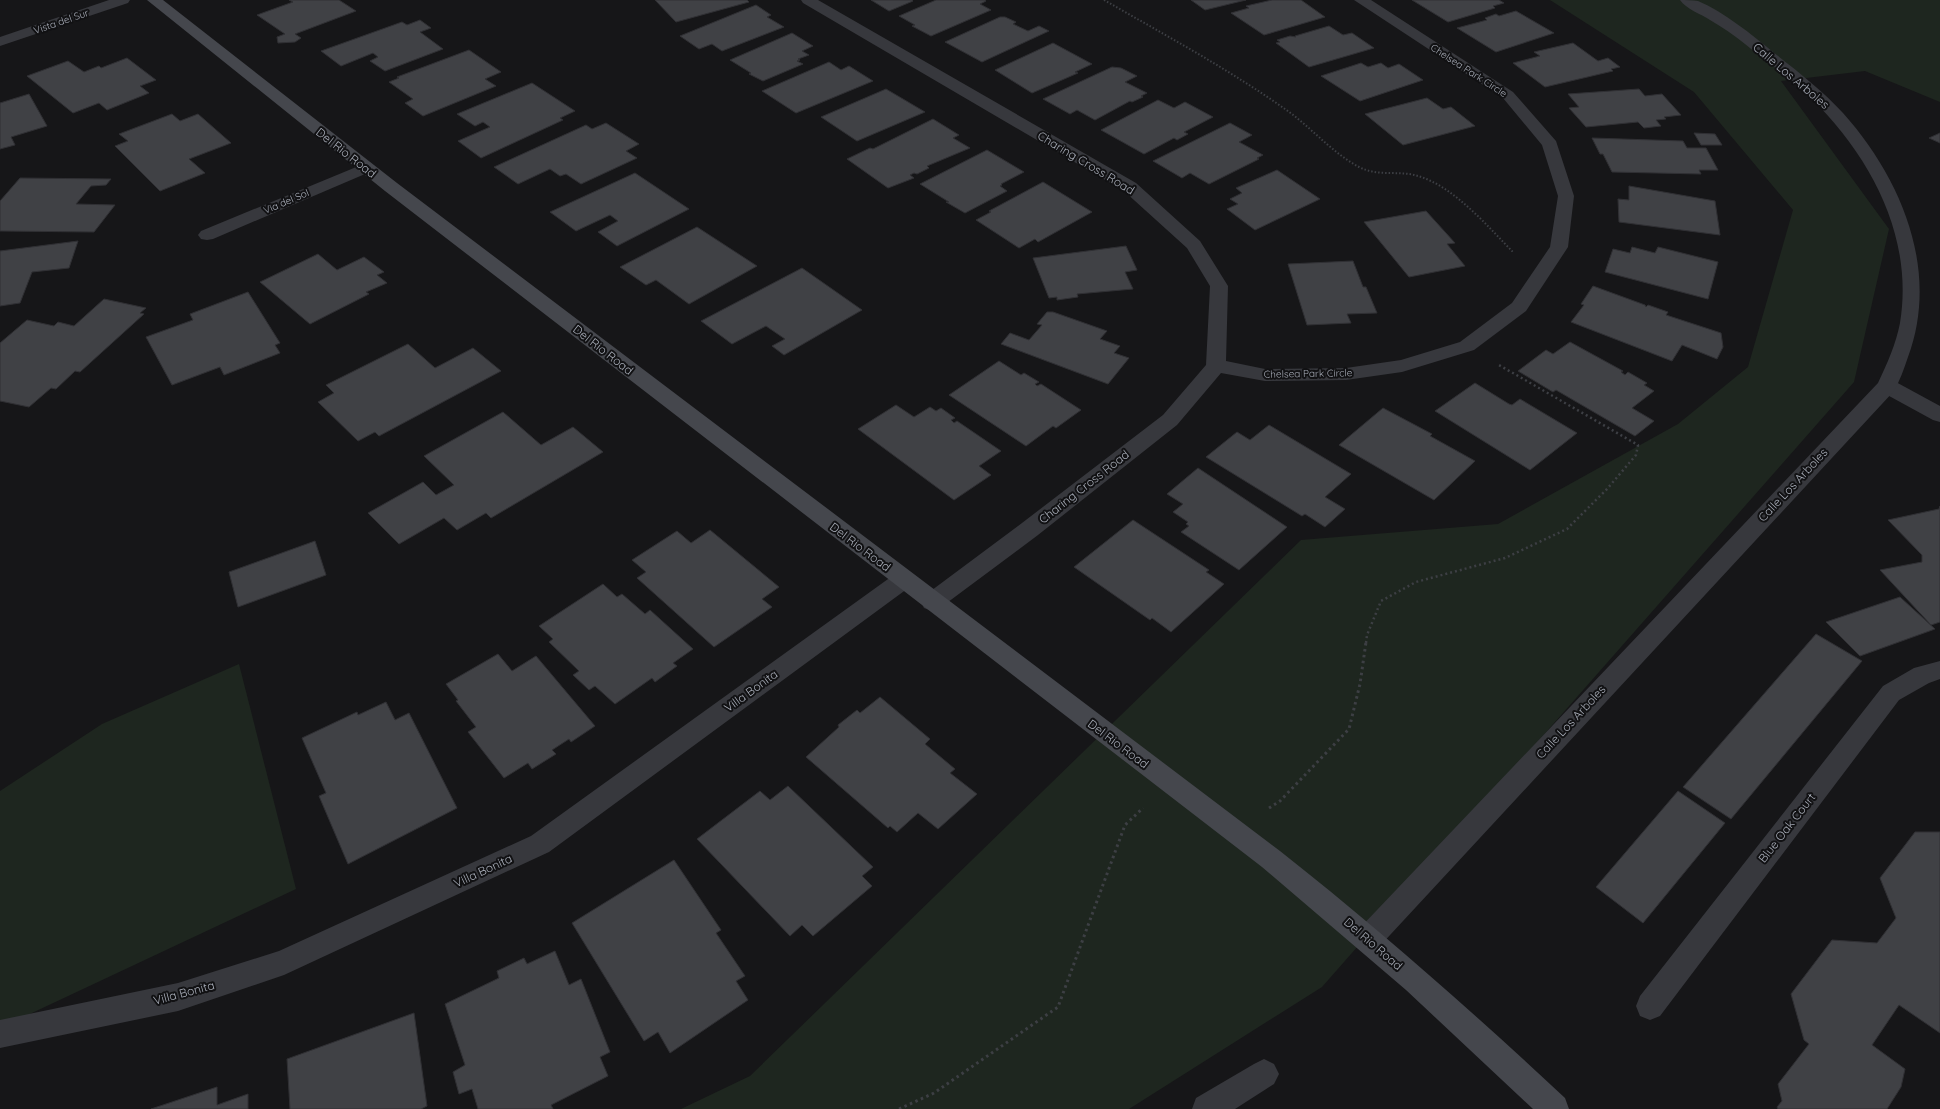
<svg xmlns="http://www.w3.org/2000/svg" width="1940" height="1109" font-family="Quicksand,sans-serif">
<rect width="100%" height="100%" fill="#161618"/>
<g fill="#1e261f">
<path d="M 1550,0 L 1940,0 L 1940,102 L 1865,71 L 1781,81 L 1889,229 L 1854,382 L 1322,987 L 1129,1109 L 681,1109 L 750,1076 L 1301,540 L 1498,524 L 1678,424 L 1748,367 L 1793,210 L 1694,92 Z"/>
<path d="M 239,664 L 296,889 L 0,1028 L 0,791 L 102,724 Z"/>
</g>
<g fill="#404145" stroke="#303034">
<path d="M 289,0 L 339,0 L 356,11 L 295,34 L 301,38 L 295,42 L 278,43 L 277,37 L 285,34 L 257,15 L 293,2 Z"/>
<path d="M 655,0 L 747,0 L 749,2 L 676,22 Z"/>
<path d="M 871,0 L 912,0 L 913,1 L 889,11 Z"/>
<path d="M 936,0 L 985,0 L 986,1 L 980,4 L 991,10 L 931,36 L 912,26 L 915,25 L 899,16 Z"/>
<path d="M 1191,0 L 1246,0 L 1205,10 Z"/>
<path d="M 1272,0 L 1301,0 L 1325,17 L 1264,35 L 1231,13 L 1249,8 L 1246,6 Z"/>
<path d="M 1412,0 L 1499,0 L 1504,3 L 1493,6 L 1495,8 L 1448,22 Z"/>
<path d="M 756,5 L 771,15 L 767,17 L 784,27 L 722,51 L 712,44 L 699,49 L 680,36 Z"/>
<path d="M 1516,11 L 1554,33 L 1496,52 L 1457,28 L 1487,20 L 1485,18 L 1496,14 L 1499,16 Z"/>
<path d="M 1000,17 L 1005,17 L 1016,22 L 1013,24 L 1028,31 L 1039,26 L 1049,31 L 982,62 L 945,42 Z"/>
<path d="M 420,20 L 431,28 L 420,32 L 443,49 L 385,71 L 370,61 L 378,57 L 373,53 L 341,66 L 321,51 L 402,22 L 407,25 Z"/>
<path d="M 1329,26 L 1343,35 L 1352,33 L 1374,48 L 1309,67 L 1276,43 L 1280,42 L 1277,40 L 1290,36 L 1296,37 L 1295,36 Z"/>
<path d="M 792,33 L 813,46 L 802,51 L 809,55 L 798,59 L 800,60 L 797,61 L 803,64 L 763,81 L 749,74 L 751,73 L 730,60 Z"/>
<path d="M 1053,43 L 1092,64 L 1075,72 L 1078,73 L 1032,93 L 995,70 Z"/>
<path d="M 1573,43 L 1598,61 L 1608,58 L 1620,67 L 1611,69 L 1613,71 L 1545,87 L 1513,63 L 1540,56 L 1534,52 Z"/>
<path d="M 469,50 L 501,72 L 485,79 L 496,86 L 423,116 L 405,103 L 413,99 L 389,82 L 399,78 L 397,77 Z"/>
<path d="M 127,58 L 156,80 L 140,86 L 149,93 L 107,110 L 99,103 L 73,113 L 27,76 L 68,61 L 84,72 L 99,66 L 101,68 Z"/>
<path d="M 829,62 L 841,70 L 849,66 L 873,81 L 796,113 L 762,91 Z"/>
<path d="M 1361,63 L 1368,67 L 1381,63 L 1388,68 L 1399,64 L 1423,80 L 1360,101 L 1321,76 Z"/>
<path d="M 1112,67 L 1121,68 L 1137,76 L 1125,82 L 1147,93 L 1141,96 L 1143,97 L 1132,102 L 1130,101 L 1095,120 L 1077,110 L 1070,114 L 1043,99 Z"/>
<path d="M 532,83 L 575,111 L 560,118 L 563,120 L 481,158 L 458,141 L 490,127 L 483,122 L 475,126 L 457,114 Z"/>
<path d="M 886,89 L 925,112 L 857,141 L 821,117 Z"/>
<path d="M 1639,89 L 1645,96 L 1662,94 L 1681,115 L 1664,117 L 1666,119 L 1656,120 L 1661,126 L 1644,128 L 1638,122 L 1586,127 L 1569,108 L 1579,107 L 1568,94 Z"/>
<path d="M 29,94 L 47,126 L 11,137 L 15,145 L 0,149 L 0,103 Z"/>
<path d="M 1427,98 L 1443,109 L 1451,107 L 1475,126 L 1403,145 L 1365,114 Z"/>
<path d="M 1158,100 L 1174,108 L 1185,102 L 1213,117 L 1184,132 L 1188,134 L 1177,140 L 1174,138 L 1144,154 L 1101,130 Z"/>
<path d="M 172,114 L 180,121 L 198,114 L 231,143 L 189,159 L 205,173 L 160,191 L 115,146 L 128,141 L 119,134 Z"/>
<path d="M 933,119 L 959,135 L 953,138 L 970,148 L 927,166 L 929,168 L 917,174 L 914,173 L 910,175 L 914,178 L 888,188 L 847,159 L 870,148 L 873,149 Z"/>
<path d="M 606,123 L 639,144 L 626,151 L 637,158 L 581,184 L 566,174 L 560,176 L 550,169 L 518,184 L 494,167 L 586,125 L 592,129 Z"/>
<path d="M 1230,123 L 1252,135 L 1239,142 L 1263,155 L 1257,158 L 1259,159 L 1209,184 L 1190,173 L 1182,178 L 1153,161 Z"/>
<path d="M 1694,133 L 1715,134 L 1722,145 L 1701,145 Z"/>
<path d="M 1940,133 L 1940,143 L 1929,138 Z"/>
<path d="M 1592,138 L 1683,141 L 1687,148 L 1706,148 L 1718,170 L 1699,170 L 1701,174 L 1612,172 L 1603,154 L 1600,154 Z"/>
<path d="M 987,150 L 1024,172 L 1001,184 L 1002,185 L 1000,186 L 1007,191 L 965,213 L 946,202 L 949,202 L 920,184 Z"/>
<path d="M 1277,170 L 1320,199 L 1255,230 L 1227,209 L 1238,204 L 1230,199 L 1242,193 L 1236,188 Z"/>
<path d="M 635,173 L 689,209 L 617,246 L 598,232 L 618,221 L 610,215 L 576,231 L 550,212 Z"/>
<path d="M 20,178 L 111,179 L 106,185 L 91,186 L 76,204 L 115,205 L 94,232 L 0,231 L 0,201 Z"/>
<path d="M 1043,182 L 1092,212 L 1038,242 L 1035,239 L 1019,248 L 976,220 L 991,212 L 989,211 Z"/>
<path d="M 1629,186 L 1715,201 L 1720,235 L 1619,222 L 1618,199 L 1629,200 Z"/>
<path d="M 1426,211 L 1455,243 L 1447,244 L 1465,266 L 1409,277 L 1364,222 Z"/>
<path d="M 697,227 L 757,266 L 689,304 L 656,280 L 646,285 L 620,267 Z"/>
<path d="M 78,241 L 69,268 L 32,272 L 20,303 L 0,306 L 0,251 Z"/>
<path d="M 1126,246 L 1137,270 L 1125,272 L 1133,289 L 1077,294 L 1078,297 L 1057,300 L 1057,297 L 1049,298 L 1033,258 Z"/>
<path d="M 1632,247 L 1655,253 L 1658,247 L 1718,262 L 1708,299 L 1605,272 L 1613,249 L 1630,253 Z"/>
<path d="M 318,254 L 337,270 L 364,257 L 384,272 L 377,275 L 387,283 L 366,292 L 369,294 L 310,324 L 260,282 Z"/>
<path d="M 1353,261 L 1363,287 L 1366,287 L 1377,313 L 1347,314 L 1351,323 L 1307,325 L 1288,264 Z"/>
<path d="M 802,268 L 862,310 L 784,355 L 772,346 L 785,339 L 766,326 L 732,344 L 701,321 Z"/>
<path d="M 1593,286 L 1645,305 L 1646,307 L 1648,305 L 1668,312 L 1666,315 L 1721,333 L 1723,347 L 1717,359 L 1682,345 L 1672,361 L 1571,322 L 1584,305 L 1581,304 Z"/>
<path d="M 248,292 L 280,343 L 275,345 L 280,353 L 224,375 L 220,367 L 172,385 L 146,337 L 193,320 L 190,314 Z"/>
<path d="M 104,299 L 146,308 L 140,313 L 144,314 L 80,372 L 75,371 L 56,389 L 51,388 L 29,407 L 0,401 L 0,343 L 27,320 L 54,326 L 58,322 L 74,326 Z"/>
<path d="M 1047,312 L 1053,312 L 1107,331 L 1100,339 L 1120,346 L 1114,353 L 1129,358 L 1108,384 L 1001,344 L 1010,333 L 1029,340 L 1042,325 L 1037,324 Z"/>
<path d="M 1570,342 L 1623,371 L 1621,372 L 1625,375 L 1628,372 L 1647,383 L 1644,385 L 1654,391 L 1632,408 L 1654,421 L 1635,436 L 1556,390 L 1553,392 L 1518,371 L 1546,350 L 1553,354 Z"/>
<path d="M 408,344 L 435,368 L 473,348 L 501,371 L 379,436 L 375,432 L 358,441 L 318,402 L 334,393 L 326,385 Z"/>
<path d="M 999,361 L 1021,375 L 1024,373 L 1039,382 L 1035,384 L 1037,386 L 1041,384 L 1081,410 L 1056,428 L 1053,426 L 1026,446 L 949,395 Z"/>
<path d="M 1475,383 L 1509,404 L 1512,405 L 1520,399 L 1577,433 L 1530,470 L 1435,411 Z"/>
<path d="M 896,405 L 914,417 L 930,407 L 936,411 L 941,408 L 955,418 L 951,420 L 954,423 L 957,421 L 1001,451 L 979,466 L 991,475 L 954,500 L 858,429 Z"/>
<path d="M 1383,408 L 1432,434 L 1430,436 L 1475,461 L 1434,500 L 1339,445 Z"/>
<path d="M 503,412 L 541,445 L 573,427 L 603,452 L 491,518 L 486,513 L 457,530 L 444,518 L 399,544 L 368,513 L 423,482 L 436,495 L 454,485 L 424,456 Z"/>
<path d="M 1269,425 L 1351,474 L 1325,497 L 1345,509 L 1325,527 L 1305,514 L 1302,516 L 1206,457 L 1237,432 L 1250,440 Z"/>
<path d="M 1198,468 L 1287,527 L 1239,570 L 1181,532 L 1189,526 L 1186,524 L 1188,522 L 1173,512 L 1183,504 L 1167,494 Z"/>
<path d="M 1940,506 L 1940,622 L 1931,625 L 1880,570 L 1922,562 L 1922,555 L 1888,520 L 1939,509 Z"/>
<path d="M 1133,520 L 1209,570 L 1206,572 L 1224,584 L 1171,632 L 1152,618 L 1150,620 L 1074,567 Z"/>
<path d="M 710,530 L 779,587 L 762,599 L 772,607 L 714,647 L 637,578 L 646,572 L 632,560 L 677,531 L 691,543 Z"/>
<path d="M 315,541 L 326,575 L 238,607 L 229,572 Z"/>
<path d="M 603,584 L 617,597 L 622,594 L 645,614 L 650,610 L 693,649 L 673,663 L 677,666 L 655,682 L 652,678 L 615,704 L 595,686 L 589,690 L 573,675 L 579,671 L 549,642 L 553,639 L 539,626 Z"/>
<path d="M 1900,597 L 1935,629 L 1860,656 L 1826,622 Z"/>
<path d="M 1816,634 L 1862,661 L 1731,819 L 1683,787 Z"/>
<path d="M 498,654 L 512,671 L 536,656 L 595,726 L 571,742 L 569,739 L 552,750 L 556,754 L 532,769 L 528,763 L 504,778 L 468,732 L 476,727 L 456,701 L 458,700 L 446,684 Z"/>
<path d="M 880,697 L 930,739 L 925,744 L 955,769 L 950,773 L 977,794 L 938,829 L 918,813 L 897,832 L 890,826 L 888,828 L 806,757 L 839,727 L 838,725 L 857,710 L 860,713 Z"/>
<path d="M 386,702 L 395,720 L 409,713 L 457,808 L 348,864 L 319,796 L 326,793 L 302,738 L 357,712 L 358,715 Z"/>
<path d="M 788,786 L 873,867 L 862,876 L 872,886 L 813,936 L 802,925 L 790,936 L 697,839 L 760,791 L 770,800 Z"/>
<path d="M 1678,791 L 1725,823 L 1643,923 L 1596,887 Z"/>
<path d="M 1915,832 L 1940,832 L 1940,1033 L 1899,1005 L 1872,1045 L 1905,1069 L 1901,1087 L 1887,1109 L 1778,1109 L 1777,1107 L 1782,1101 L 1778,1084 L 1809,1044 L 1804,1040 L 1791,994 L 1832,940 L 1877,943 L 1896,918 L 1880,878 Z"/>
<path d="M 674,860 L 721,930 L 716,933 L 745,976 L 736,981 L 748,1000 L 670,1053 L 658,1032 L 644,1041 L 572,923 Z"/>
<path d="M 555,951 L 569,985 L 581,979 L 610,1052 L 600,1057 L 608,1076 L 551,1105 L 553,1109 L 478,1109 L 472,1089 L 459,1094 L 453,1072 L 465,1065 L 445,1004 L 499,978 L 497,971 L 524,958 L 527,964 Z"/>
<path d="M 414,1013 L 427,1106 L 421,1109 L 290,1109 L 287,1059 Z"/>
<path d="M 217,1087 L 217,1105 L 248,1094 L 248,1109 L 151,1109 Z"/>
</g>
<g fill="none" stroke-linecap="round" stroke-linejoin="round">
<path stroke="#3d3f44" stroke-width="2" stroke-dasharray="1.5 2" stroke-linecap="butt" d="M 1104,0 C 1165,35 1228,69 1285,109 C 1311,127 1331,152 1359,167 C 1378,177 1399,170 1418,176 C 1455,187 1488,227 1514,253"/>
<path stroke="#3d3f44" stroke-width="2.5" stroke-dasharray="2 3" stroke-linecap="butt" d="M 1366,643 L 1367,635 L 1381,601 L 1416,582 L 1505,558 L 1567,529 L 1607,489 L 1636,455 L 1638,445 L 1499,365"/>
<g stroke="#3d3f44" stroke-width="3" stroke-dasharray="2.5 3.5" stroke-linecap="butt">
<path d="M 1269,808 L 1280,801 L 1349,729 L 1360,684 L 1366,642"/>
<path d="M 899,1109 L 934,1093 L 1058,1007 L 1125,825 L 1143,808"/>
</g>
<g fill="#37383d" fill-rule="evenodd">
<path d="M 109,0 L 130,0 L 128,3 L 0,46 L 0,37 Z"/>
<path d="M 801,0 L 818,0 L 1136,183 L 1200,241 L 1228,286 L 1226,361 L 1265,369 L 1346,368 L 1401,360 L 1460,342 L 1512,303 L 1550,247 L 1558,196 L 1542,145 L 1503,98 L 1354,0 L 1371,0 L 1513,92 L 1556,141 L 1574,196 L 1568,247 L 1526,311 L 1474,350 L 1402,372 L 1346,380 L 1265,381 L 1221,373 L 1177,425 L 1038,535 L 940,608 L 932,611 L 924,608 L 921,602 L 924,596 L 1022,523 L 1163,415 L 1206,365 L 1210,286 L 1187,248 L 1124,191 L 803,3 Z"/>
<path d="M 366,163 L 372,165 L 374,168 L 372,171 L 213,239 L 207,240 L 201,239 L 198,235 L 201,231 Z"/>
<path d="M 1887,380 L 1894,381 L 1940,406 L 1940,422 L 1933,420 L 1880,391 L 1877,386 L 1880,381 Z"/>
<path d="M 903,572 L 911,574 L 914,580 L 911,586 L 549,852 L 284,975 L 178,1011 L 0,1048 L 0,1020 L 178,983 L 279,951 L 531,836 L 895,574 Z"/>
<path d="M 1940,661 L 1940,679 L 1929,683 L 1899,700 L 1660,1016 L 1650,1020 L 1640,1016 L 1636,1006 L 1640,996 L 1883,686 L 1914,668 Z"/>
<path d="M 1264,1059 L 1274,1064 L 1279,1074 L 1274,1084 L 1235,1109 L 1192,1109 L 1196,1098 L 1254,1064 Z"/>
</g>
<path fill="#37383d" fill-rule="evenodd" d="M 1680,0 C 1685,0 1693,0 1698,1 C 1724,12 1751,34 1773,52 C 1797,71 1822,90 1843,113 C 1902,179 1940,271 1908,357 C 1904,369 1900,380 1894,391 L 1378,948 L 1368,952 L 1358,948 L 1354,939 L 1358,930 L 1878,383 C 1887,364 1896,344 1900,323 C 1914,237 1871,157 1811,98 C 1791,78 1767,62 1745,44 C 1734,35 1722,27 1710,20 C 1701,14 1686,9 1680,0 Z"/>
<path fill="#45474d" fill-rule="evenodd" d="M 147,0 L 163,0 L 397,183 L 1280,851 C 1379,929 1473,1012 1565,1098 L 1569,1109 L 1533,1109 L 1406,990 L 1262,867 L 385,191 Z"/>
</g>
<g text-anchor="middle" stroke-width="4" stroke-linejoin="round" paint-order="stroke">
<g font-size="10" fill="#a8adb8" stroke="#111113">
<text transform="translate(61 21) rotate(-19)" y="4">Vista del Sur</text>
<text transform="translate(1469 70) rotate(33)" y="4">Chelsea Park Circle</text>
<text transform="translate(286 201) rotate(-23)" y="4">Via del Sol</text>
<text transform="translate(1308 373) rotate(-1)" y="4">Chelsea Park Circle</text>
</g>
<g font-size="12" fill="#a8adb8" stroke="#111113">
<text transform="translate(1791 76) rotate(40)" y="4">Calle Los Arboles</text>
<text transform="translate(346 153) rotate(38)" y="4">Del Rio Road</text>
<text transform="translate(1086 163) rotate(31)" y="4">Charing Cross Road</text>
<text transform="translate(603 350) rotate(38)" y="4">Del Rio Road</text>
<text transform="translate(1793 485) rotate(-47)" y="4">Calle Los Arboles</text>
<text transform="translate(1084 487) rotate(-38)" y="4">Charing Cross Road</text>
<text transform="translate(860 547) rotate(37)" y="4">Del Rio Road</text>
<text transform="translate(751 691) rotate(-36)" y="4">Villa Bonita</text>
<text transform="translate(1571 722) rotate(-47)" y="4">Calle Los Arboles</text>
<text transform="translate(1118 744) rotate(37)" y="4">Del Rio Road</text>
<text transform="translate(1787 828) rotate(-52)" y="4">Blue Oak Court</text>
<text transform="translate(483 871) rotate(-25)" y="4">Villa Bonita</text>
<text transform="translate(1373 944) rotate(41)" y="4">Del Rio Road</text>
<text transform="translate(184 993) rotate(-15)" y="4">Villa Bonita</text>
</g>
</g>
</svg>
